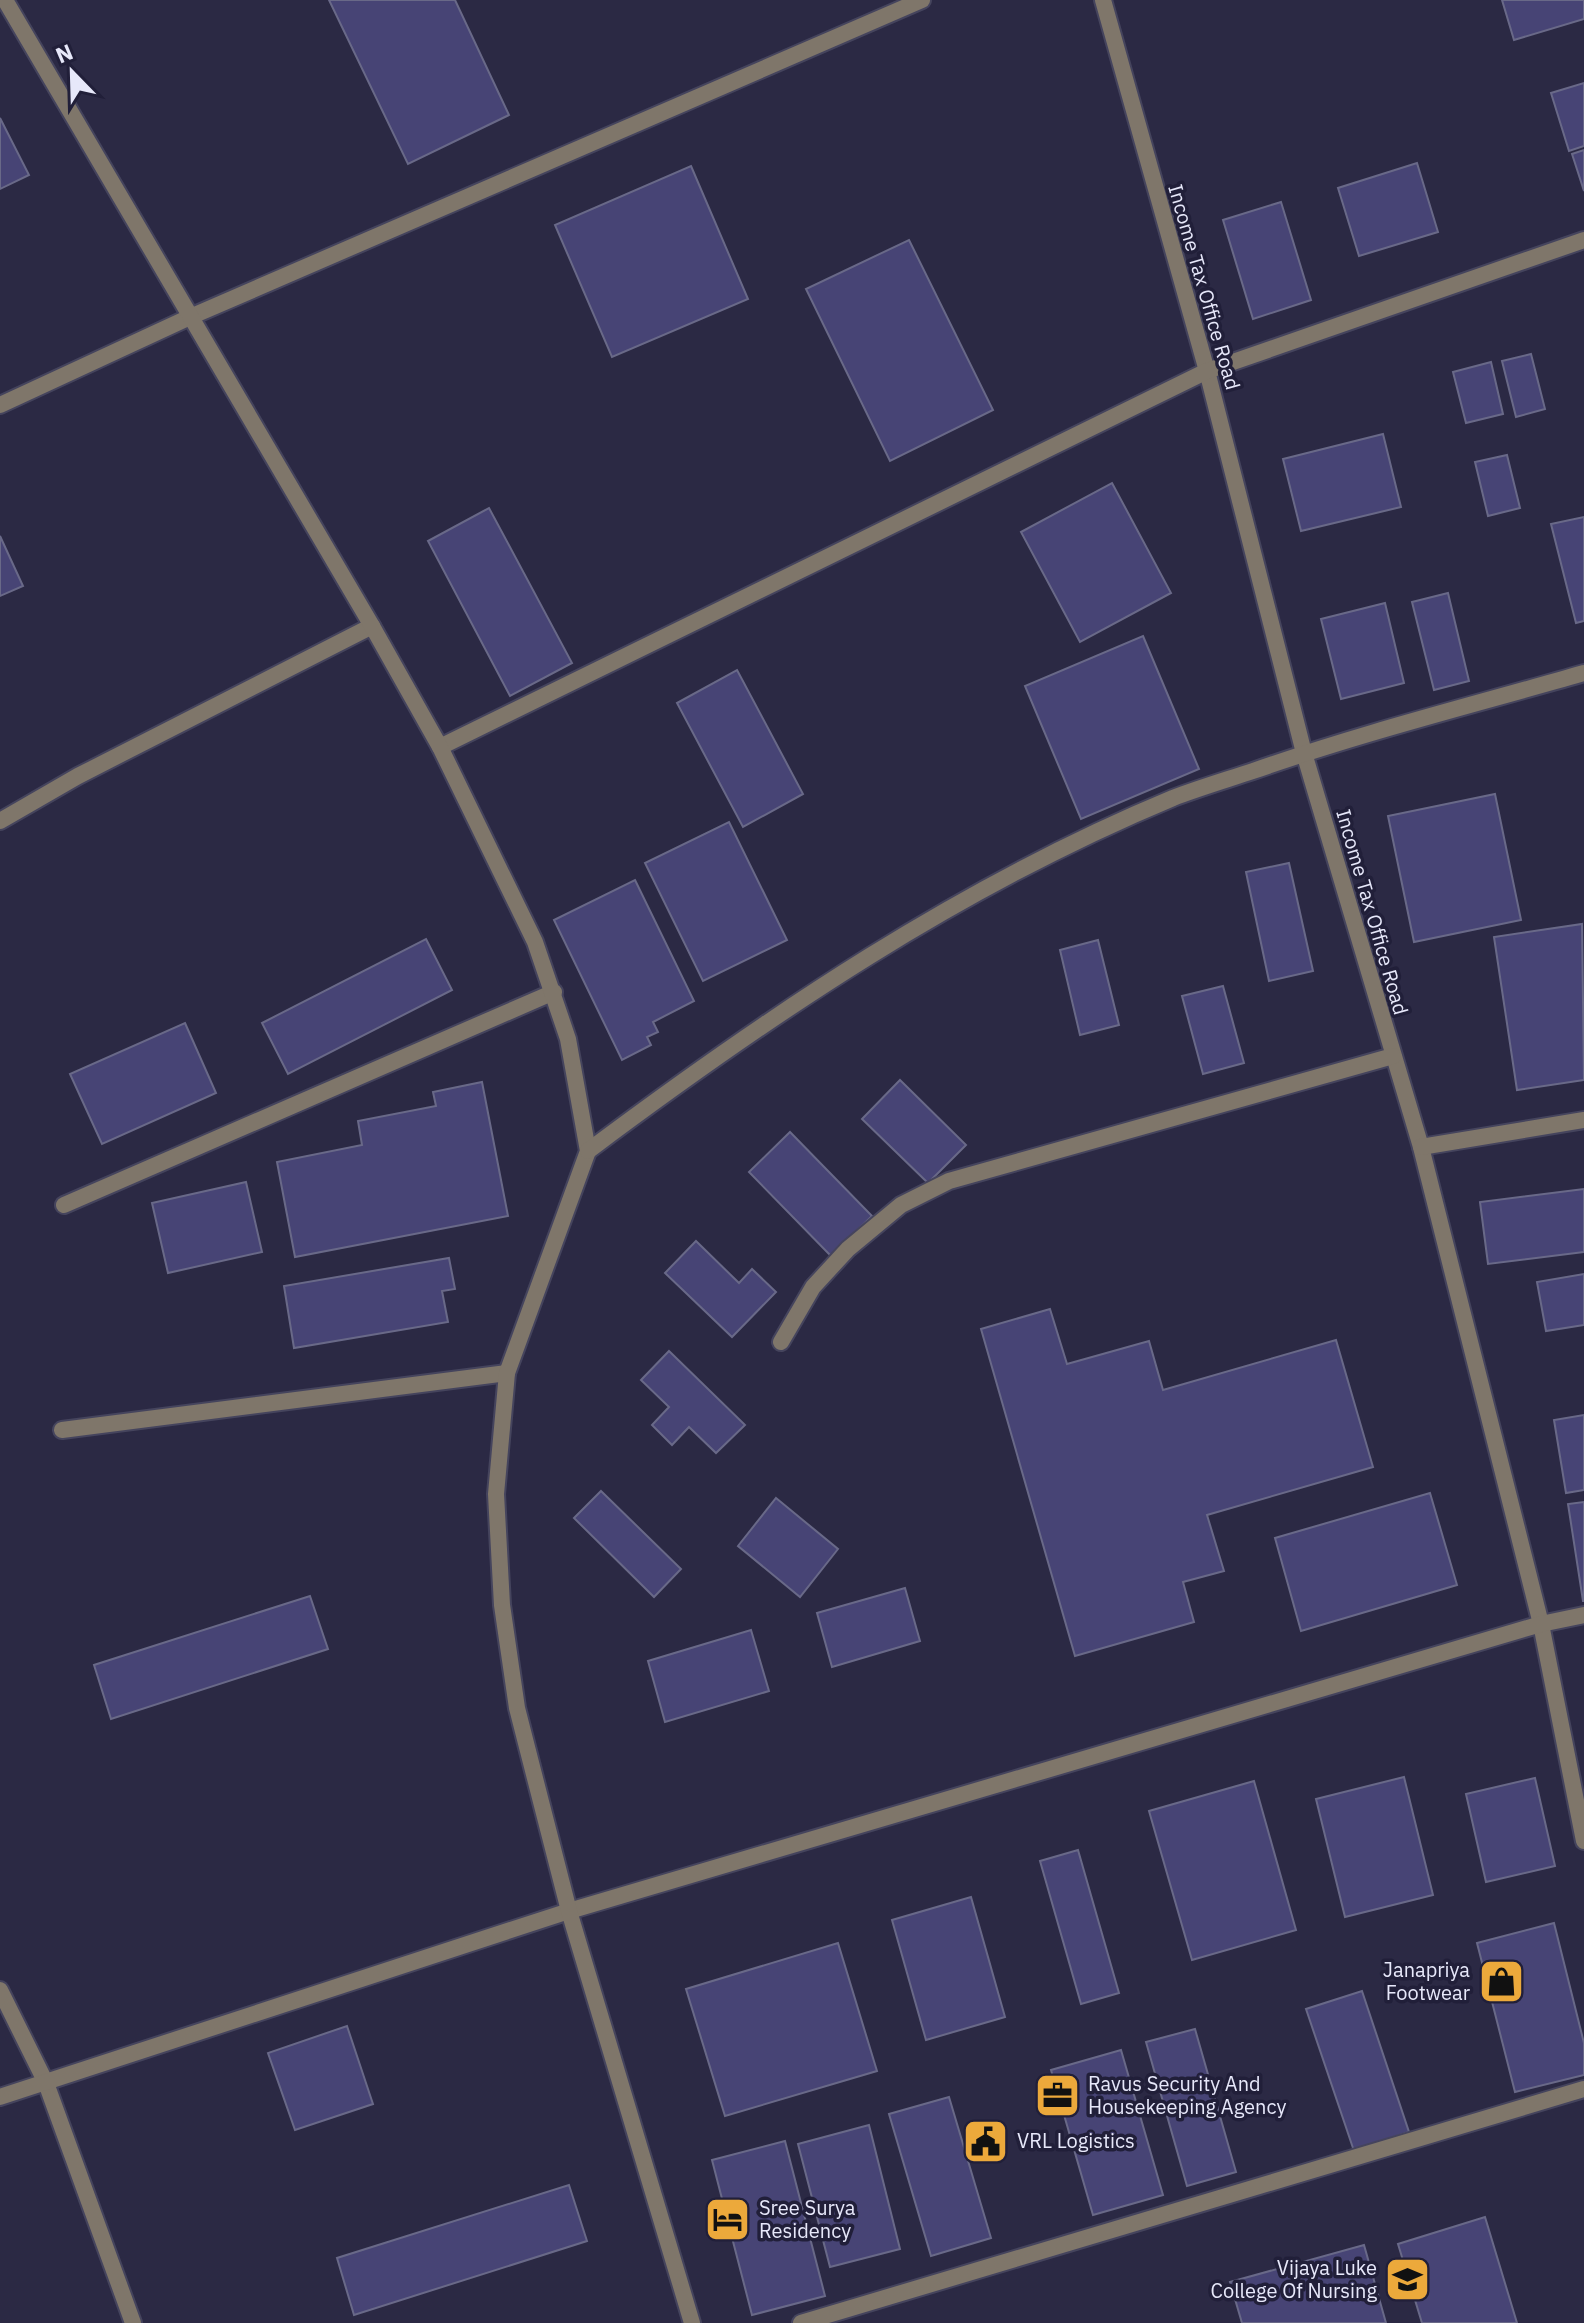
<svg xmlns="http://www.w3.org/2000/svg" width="1584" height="2323" font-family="'IBM Plex Sans',sans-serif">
<rect width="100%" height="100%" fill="#2b2944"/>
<g fill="#474475" stroke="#696988" stroke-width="2">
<path d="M 329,0 L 455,0 L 509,115 L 408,164 Z"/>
<path d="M 1502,0 L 1584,0 L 1584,19 L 1514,40 Z"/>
<path d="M 1584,83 L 1584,146 L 1569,151 L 1551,93 Z"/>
<path d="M 0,118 L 29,175 L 0,189 Z"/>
<path d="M 1584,150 L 1584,191 L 1572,154 Z"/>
<path d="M 1417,163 L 1438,232 L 1359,256 L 1338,188 Z"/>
<path d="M 691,166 L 748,299 L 612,357 L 555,225 Z"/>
<path d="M 1281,202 L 1311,300 L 1253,319 L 1223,220 Z"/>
<path d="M 909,240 L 993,410 L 890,461 L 806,289 Z"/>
<path d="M 1531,354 L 1545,409 L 1516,417 L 1502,361 Z"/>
<path d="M 1491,362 L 1503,414 L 1466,423 L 1453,372 Z"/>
<path d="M 1383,434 L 1401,507 L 1301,531 L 1283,459 Z"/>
<path d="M 1507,455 L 1520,508 L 1488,516 L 1475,462 Z"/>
<path d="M 1112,483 L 1171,593 L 1080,642 L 1021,532 Z"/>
<path d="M 489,508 L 572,663 L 510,696 L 428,541 Z"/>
<path d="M 1584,517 L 1584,621 L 1576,623 L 1551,524 Z"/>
<path d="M 0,536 L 23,586 L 0,596 Z"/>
<path d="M 1448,593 L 1469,681 L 1434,690 L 1412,602 Z"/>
<path d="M 1385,603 L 1404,683 L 1341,699 L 1321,619 Z"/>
<path d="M 1143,636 L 1199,769 L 1081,819 L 1025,686 Z"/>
<path d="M 737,670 L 803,794 L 743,827 L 677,703 Z"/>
<path d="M 1495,794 L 1521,920 L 1414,942 L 1388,816 Z"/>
<path d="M 729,822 L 787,940 L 703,981 L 645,863 Z"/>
<path d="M 1289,863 L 1313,971 L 1269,981 L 1246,872 Z"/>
<path d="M 635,880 L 694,1001 L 653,1022 L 658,1032 L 647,1037 L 651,1045 L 622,1060 L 554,920 Z"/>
<path d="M 1582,924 L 1584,1080 L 1517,1090 L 1494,937 Z"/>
<path d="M 426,939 L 452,990 L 288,1074 L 262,1023 Z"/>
<path d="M 1098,940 L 1119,1025 L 1080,1035 L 1060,950 Z"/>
<path d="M 1223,986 L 1244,1063 L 1203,1074 L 1182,996 Z"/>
<path d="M 185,1023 L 216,1093 L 102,1144 L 70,1074 Z"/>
<path d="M 900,1080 L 966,1145 L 928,1183 L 862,1119 Z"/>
<path d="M 482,1082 L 508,1216 L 295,1257 L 277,1162 L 362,1145 L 358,1121 L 436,1106 L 433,1092 Z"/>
<path d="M 790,1132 L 872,1216 L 831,1256 L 749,1172 Z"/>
<path d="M 246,1182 L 262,1252 L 168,1273 L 152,1203 Z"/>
<path d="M 1584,1189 L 1584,1252 L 1488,1264 L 1480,1202 Z"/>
<path d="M 696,1241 L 739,1283 L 752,1269 L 776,1292 L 732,1337 L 665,1273 Z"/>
<path d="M 449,1258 L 455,1289 L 442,1291 L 448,1322 L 294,1348 L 284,1286 Z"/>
<path d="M 1584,1274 L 1584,1325 L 1546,1331 L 1537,1282 Z"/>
<path d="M 1050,1309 L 1067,1364 L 1149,1341 L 1163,1390 L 1336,1340 L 1373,1467 L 1207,1515 L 1224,1571 L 1183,1582 L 1194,1622 L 1075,1656 L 981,1329 Z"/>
<path d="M 669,1351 L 745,1425 L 716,1453 L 689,1427 L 672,1445 L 652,1425 L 669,1407 L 641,1380 Z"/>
<path d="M 1584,1415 L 1584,1490 L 1566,1493 L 1554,1420 Z"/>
<path d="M 601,1491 L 681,1569 L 654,1597 L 574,1518 Z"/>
<path d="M 1430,1493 L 1457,1585 L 1301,1631 L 1275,1538 Z"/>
<path d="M 776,1498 L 838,1549 L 800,1597 L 738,1546 Z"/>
<path d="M 1584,1502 L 1584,1601 L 1583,1601 L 1568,1504 Z"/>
<path d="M 905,1588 L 920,1641 L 832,1667 L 817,1613 Z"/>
<path d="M 310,1596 L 328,1649 L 111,1719 L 94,1665 Z"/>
<path d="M 751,1630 L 769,1691 L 665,1722 L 648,1661 Z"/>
<path d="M 1404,1777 L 1433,1895 L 1345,1917 L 1316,1799 Z"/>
<path d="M 1535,1778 L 1555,1866 L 1486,1882 L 1466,1794 Z"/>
<path d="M 1254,1781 L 1296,1930 L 1192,1960 L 1149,1811 Z"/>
<path d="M 1078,1850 L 1119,1993 L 1081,2004 L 1040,1861 Z"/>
<path d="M 971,1897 L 1005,2017 L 926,2040 L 892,1920 Z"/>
<path d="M 1554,1923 L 1584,2043 L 1584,2075 L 1515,2092 L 1477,1943 Z"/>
<path d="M 838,1943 L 877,2071 L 725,2116 L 686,1989 Z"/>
<path d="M 1362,1991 L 1409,2132 L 1354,2151 L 1306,2009 Z"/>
<path d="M 347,2026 L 373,2104 L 295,2130 L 268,2053 Z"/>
<path d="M 1195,2029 L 1236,2172 L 1187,2186 L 1146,2042 Z"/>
<path d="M 1121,2050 L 1163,2195 L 1093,2215 L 1051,2070 Z"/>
<path d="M 949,2097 L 991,2238 L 931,2256 L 889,2114 Z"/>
<path d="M 869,2125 L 900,2249 L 830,2267 L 798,2144 Z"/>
<path d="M 785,2141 L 825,2296 L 752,2315 L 712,2160 Z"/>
<path d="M 569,2185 L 587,2241 L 354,2315 L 337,2258 Z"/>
<path d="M 1485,2217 L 1517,2323 L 1422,2323 L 1398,2244 Z"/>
<path d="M 1364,2245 L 1386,2323 L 1242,2323 L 1230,2282 Z"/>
</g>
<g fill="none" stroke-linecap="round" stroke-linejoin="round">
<defs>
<path id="service" d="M 62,1430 L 507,1373"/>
<g id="minor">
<path d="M 1103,0 L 1207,371 L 1304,753 L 1421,1147 L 1541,1624 L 1584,1841"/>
<path d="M 0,405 L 190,317 L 922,0"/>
<path d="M 440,747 L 1207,371 L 1584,240"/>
<path d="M 0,821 L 78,776 L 372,626"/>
<path d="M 1421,1147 L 1584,1120"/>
<path d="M 64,1205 L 554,992"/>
<path d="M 781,1342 L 813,1287 L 848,1249 L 901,1205 L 949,1181 L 1393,1056"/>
<path d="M 0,1990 L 46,2083 L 133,2323"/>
<path d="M 0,2097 L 569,1911 L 1541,1624 L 1584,1615"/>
<path d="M 801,2323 L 1584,2089"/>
</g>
<g id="tertiary">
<path d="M 5,0 L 372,626 L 440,747 L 535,942 L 568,1039 L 588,1151 L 507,1373 L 496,1494 L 502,1605 L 517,1708 L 569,1911 L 692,2323"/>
<path d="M 588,1151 C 771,1014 961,886 1173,798 C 1199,788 1226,780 1253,771 C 1361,733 1473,705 1584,673"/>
</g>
</defs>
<use href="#service" stroke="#45445d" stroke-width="20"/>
<use href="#minor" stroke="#45445d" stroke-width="20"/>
<use href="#tertiary" stroke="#45445d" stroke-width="20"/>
<use href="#service" stroke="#7f766a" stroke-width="16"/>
<use href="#minor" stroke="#7f766a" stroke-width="16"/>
<use href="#tertiary" stroke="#7f766a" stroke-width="16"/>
</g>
<defs>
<symbol id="shop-square" viewBox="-11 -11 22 22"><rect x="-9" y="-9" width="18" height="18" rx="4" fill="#eca93b" stroke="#211f39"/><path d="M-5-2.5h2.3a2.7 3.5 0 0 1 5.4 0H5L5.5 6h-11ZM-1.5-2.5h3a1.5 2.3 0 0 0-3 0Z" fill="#111"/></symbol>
<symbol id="office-square" viewBox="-11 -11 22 22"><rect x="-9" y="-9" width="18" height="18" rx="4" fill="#eca93b" stroke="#211f39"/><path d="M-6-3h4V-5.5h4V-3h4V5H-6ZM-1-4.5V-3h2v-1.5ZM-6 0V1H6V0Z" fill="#111"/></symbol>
<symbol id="civic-square" viewBox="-11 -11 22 22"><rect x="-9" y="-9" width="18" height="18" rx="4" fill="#eca93b" stroke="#211f39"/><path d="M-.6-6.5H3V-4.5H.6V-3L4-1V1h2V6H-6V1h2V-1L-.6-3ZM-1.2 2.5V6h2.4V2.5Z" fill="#111"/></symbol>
<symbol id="hotel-square" viewBox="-11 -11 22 22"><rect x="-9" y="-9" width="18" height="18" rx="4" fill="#eca93b" stroke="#211f39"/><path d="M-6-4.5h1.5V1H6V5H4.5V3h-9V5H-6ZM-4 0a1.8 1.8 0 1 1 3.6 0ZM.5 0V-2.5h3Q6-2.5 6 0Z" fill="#111"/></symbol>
<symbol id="university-square" viewBox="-11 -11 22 22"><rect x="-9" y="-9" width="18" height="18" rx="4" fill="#eca93b" stroke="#211f39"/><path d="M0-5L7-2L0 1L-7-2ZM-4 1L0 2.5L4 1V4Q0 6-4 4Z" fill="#111"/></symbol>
</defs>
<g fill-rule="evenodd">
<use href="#shop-square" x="1476" y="1956" width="51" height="51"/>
<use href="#office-square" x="1032" y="2070" width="51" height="51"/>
<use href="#civic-square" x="960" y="2116" width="51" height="51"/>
<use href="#hotel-square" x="702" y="2194" width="51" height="51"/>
<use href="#university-square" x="1382" y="2254" width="51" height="51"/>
</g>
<g text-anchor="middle" stroke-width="7" stroke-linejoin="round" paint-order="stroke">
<g font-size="20" fill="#e7e8fa" stroke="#211f39">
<text transform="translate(1204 287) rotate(74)" y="7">Income Tax Office Road</text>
<text transform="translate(1372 912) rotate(74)" y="7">Income Tax Office Road</text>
</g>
<g font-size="20" fill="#e7e8fa" stroke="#211f39" text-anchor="start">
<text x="1470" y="1977" text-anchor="end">Janapriya<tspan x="1470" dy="23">Footwear</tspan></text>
<text x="1088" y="2091">Ravus Security And<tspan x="1088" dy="23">Housekeeping Agency</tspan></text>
<text x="1017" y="2148">VRL Logistics</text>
<text x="759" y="2215">Sree Surya<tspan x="759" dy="23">Residency</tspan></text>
<text x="1377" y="2275" text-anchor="end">Vijaya Luke<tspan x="1377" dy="23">College Of Nursing</tspan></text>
</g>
</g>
<g transform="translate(72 72) rotate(337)" stroke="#211f39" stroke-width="6" paint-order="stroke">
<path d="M0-6L14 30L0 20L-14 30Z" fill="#e7e8fa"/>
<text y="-12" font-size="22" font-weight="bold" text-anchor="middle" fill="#e7e8fa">N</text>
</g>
</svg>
